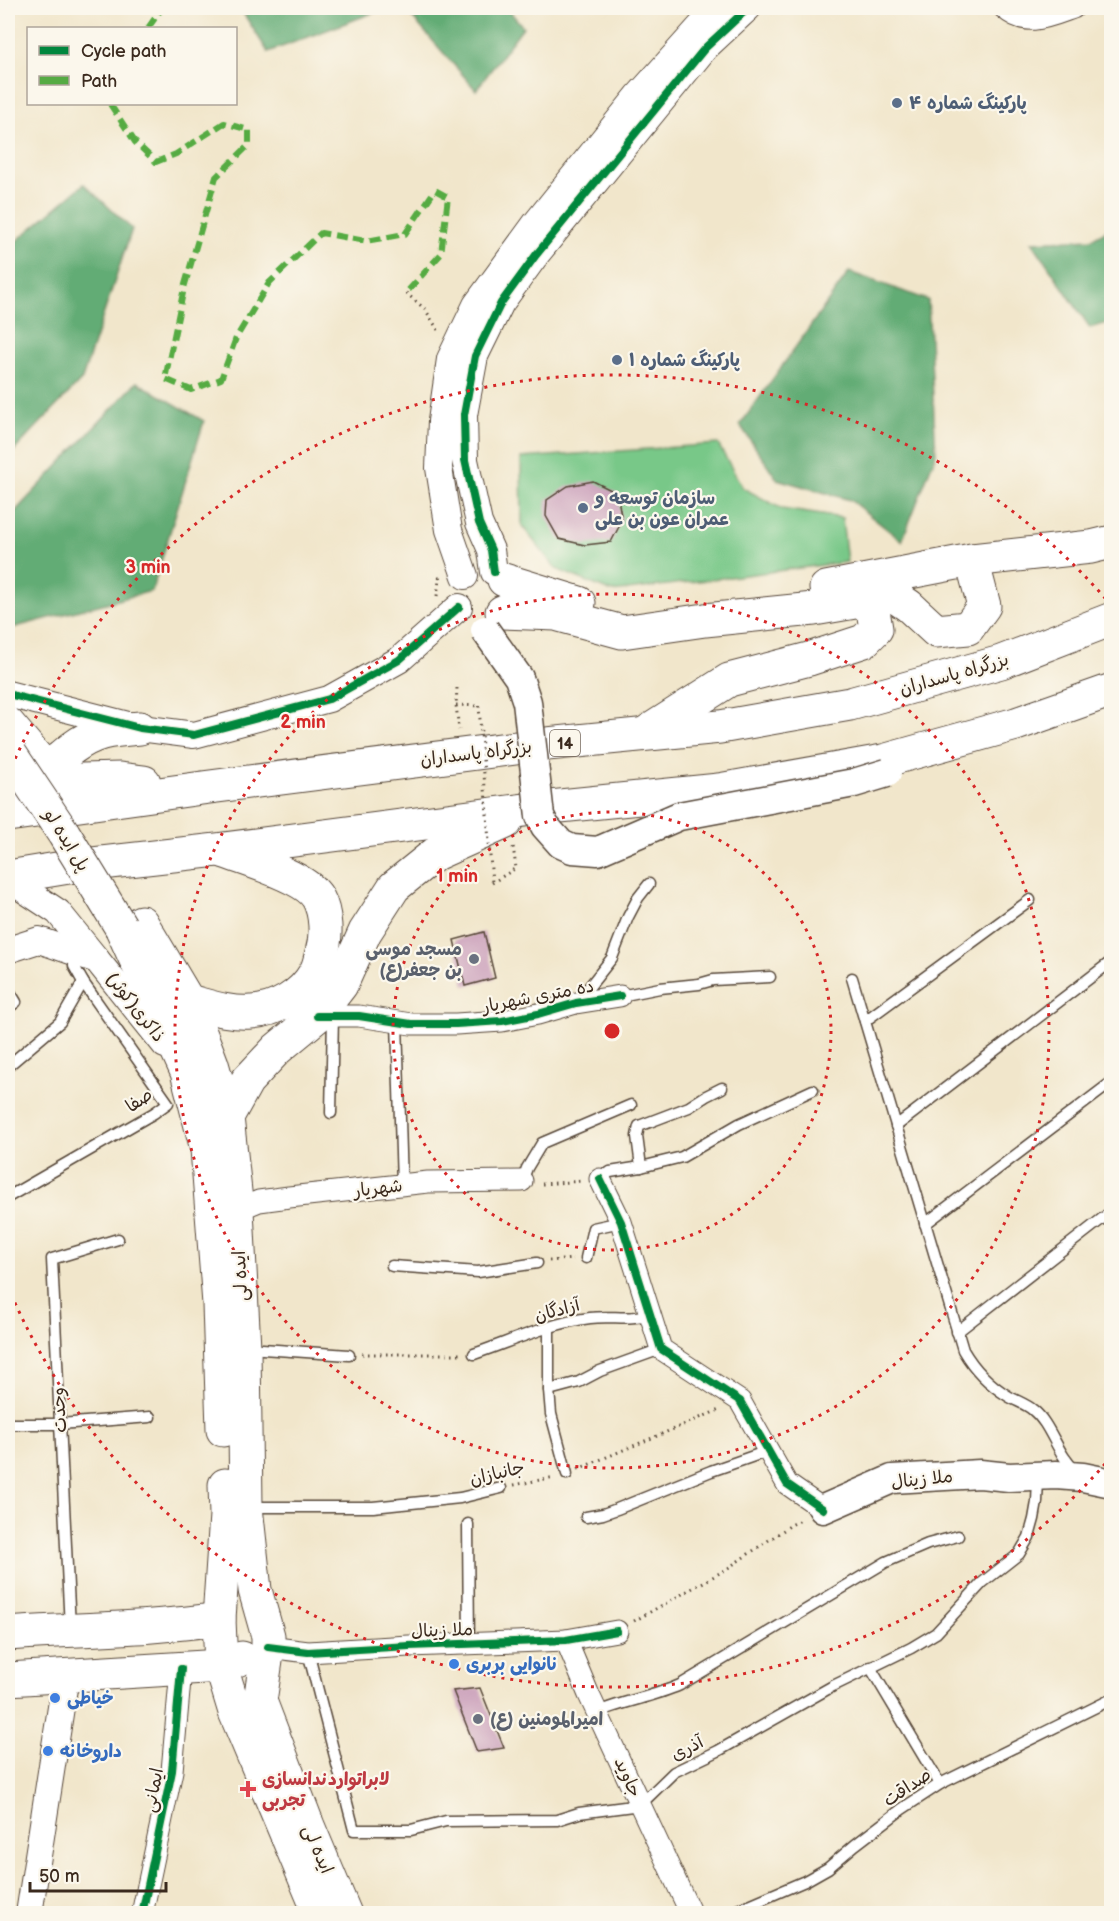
<svg xmlns="http://www.w3.org/2000/svg" width="1119" height="1921" font-family="'Balsamiq Sans','Playpen Sans Arabic',sans-serif">
<rect width="100%" height="100%" fill="#fbf7ec"/>
<filter id="ink" filterUnits="userSpaceOnUse"><feTurbulence type="fractalNoise" baseFrequency=".0167" numOctaves="2"/><feDisplacementMap in="SourceGraphic" scale="12" xChannelSelector="R" yChannelSelector="G"/><feConvolveMatrix kernelMatrix="1 2 1 2 8 2 1 2 1" color-interpolation-filters="sRGB"/></filter>
<filter id="wash" filterUnits="userSpaceOnUse"><feTurbulence type="fractalNoise" baseFrequency=".008" numOctaves="4" result="noise"/><feDisplacementMap in="SourceGraphic" scale="24" xChannelSelector="R" yChannelSelector="G"/><feGaussianBlur stdDeviation="1.35" result="paint"/><feColorMatrix in="noise" values="0 0 0 0 0 0 0 0 0 0 0 0 0 0 0 0 0 1.4 0 .05"/><feComposite in="paint" operator="in"/></filter>
<g filter="url(#wash)">
<rect width="100%" height="100%" fill="#f1e6cb"/>
<path fill="#78c888" stroke="#5a7953" stroke-width="1.5" d="M 718,444 L 743,488 L 782,509 L 842,518 L 847,562 L 612,592 L 556,569 L 522,526 L 521,458 Z"/>
<g fill="#62ac74" stroke="#4e6b49" stroke-width="1.5">
<path d="M 240,8 L 386,8 L 268,52 Z"/>
<path d="M 404,8 L 507,8 L 523,27 L 476,90 Z"/>
<path d="M 84,184 L 132,229 L 82,379 L 8,457 L 8,248 Z"/>
<path d="M 1111,228 L 1111,322 L 1090,328 L 1032,242 L 1091,239 Z"/>
<path d="M 849,272 L 928,300 L 936,454 L 902,541 L 850,500 L 777,479 L 740,425 Z"/>
<path d="M 137,382 L 204,421 L 152,591 L 8,629 L 8,519 Z"/>
</g>
<g id="blocks">
<g fill="#c79ab7">
<path d="M 593,481 L 617,493 L 622,521 L 611,542 L 585,545 L 559,539 L 546,516 L 547,500 L 568,486 Z"/>
<path d="M 484,932 L 495,978 L 465,986 L 454,940 Z"/>
<path d="M 480,1688 L 504,1748 L 477,1752 L 453,1691 Z"/>
</g>
</g>
</g>
<g filter="url(#ink)">
<use href="#blocks" fill-opacity="0" stroke="#564638" stroke-width="1.5"/>
<g fill="none" stroke-linecap="round" stroke-linejoin="round">
<defs>
<g id="service">
<path d="M 852,978 L 963,1350 C 974,1369 990,1385 1008,1396 C 1016,1401 1026,1404 1033,1410 C 1051,1424 1057,1455 1076,1471"/>
<path d="M 8,989 L 16,1002 L 8,1008"/>
<path d="M 620,996 L 660,988 L 699,984 L 713,980 L 770,977"/>
<path d="M 578,1001 L 612,958 L 628,917 L 638,898 L 649,884"/>
<path d="M 865,1021 L 1030,900"/>
<path d="M 397,1022 L 402,1185"/>
<path d="M 8,1066 L 60,1022 L 83,982"/>
<path d="M 331,1113 L 333,1016"/>
<path d="M 896,1126 L 1112,961"/>
<path d="M 641,1167 L 637,1136 L 639,1126 L 689,1107 L 706,1096 L 722,1088"/>
<path d="M 600,1179 L 610,1172 L 641,1167 L 682,1157 L 739,1124 L 813,1090"/>
<path d="M 522,1181 L 527,1168 L 542,1143 L 631,1105"/>
<path d="M 8,1197 L 154,1113 L 168,1103 L 83,982 L 74,966 L 75,952"/>
<path d="M 925,1224 L 1112,1082"/>
<path d="M 586,1258 L 593,1228 L 621,1222"/>
<path d="M 392,1266 L 478,1272 L 537,1263"/>
<path d="M 549,1328 L 549,1390 L 551,1414 L 567,1474"/>
<path d="M 957,1332 L 1112,1211"/>
<path d="M 248,1348 L 349,1355"/>
<path d="M 474,1354 C 512,1341 550,1323 590,1318 C 612,1315 629,1321 651,1314"/>
<path d="M 549,1390 L 579,1382 L 600,1371 L 661,1349"/>
<path d="M 8,1424 L 60,1424 L 150,1417"/>
<path d="M 249,1507 L 373,1507 L 460,1498 L 501,1488"/>
<path d="M 586,1517 L 603,1514 L 617,1509 L 711,1471 L 768,1451"/>
<path d="M 468,1524 L 469,1645"/>
<path d="M 70,1628 L 52,1259 L 118,1239"/>
<path d="M 308,1652 L 354,1830 L 411,1830 L 446,1821 L 557,1820 L 579,1813 L 640,1805 L 674,1772 L 718,1751 L 833,1686 L 911,1648 L 936,1633 L 982,1583 L 1019,1554 L 1029,1537 L 1034,1519 L 1037,1502 L 1038,1478"/>
<path d="M 870,1667 L 940,1784"/>
<path d="M 598,1712 C 624,1701 653,1697 680,1685 L 886,1562 L 928,1544 L 958,1536"/>
<path d="M 728,1914 L 805,1881 L 828,1868 L 855,1845 L 902,1809 L 940,1784 L 1112,1699"/>
</g>
<g id="minor">
<path d="M 1004,8 C 1026,28 1048,17 1073,8"/>
<path d="M 317,1016 L 359,1016 L 411,1024 L 456,1024 L 502,1021 L 538,1014 L 576,1003 L 620,996"/>
<path d="M 600,1179 L 621,1222 L 661,1349 L 740,1401 L 787,1484 L 823,1509"/>
<path d="M 237,1210 L 259,1201 L 289,1197 L 428,1182 L 522,1181"/>
<path d="M 566,1640 L 589,1695 L 691,1914"/>
<path d="M 268,1647 L 308,1652 L 409,1646 L 566,1640 L 617,1631"/>
<path d="M 142,1914 L 172,1771 L 181,1669"/>
</g>
<g id="tertiary">
<path d="M 494,572 L 491,550 L 479,523 L 465,460 L 464,415 L 475,356 L 501,303 L 536,255 L 705,48 L 748,8"/>
<path d="M 465,576 L 449,530 L 439,468 L 441,421 L 450,359 L 476,305 L 536,223 L 639,95 L 717,8"/>
<path d="M 8,694 L 140,728 L 194,735 L 329,699 L 399,660 L 459,607"/>
<path d="M 8,879 L 58,912 L 97,960"/>
<path d="M 8,950 L 39,940 L 97,960 L 165,1045"/>
<path d="M 29,1914 L 66,1675"/>
</g>
<path id="secondary" d="M 823,1509 L 892,1479 L 980,1474 L 1009,1477 L 1056,1475 L 1083,1477 L 1112,1483"/>
<g id="primary">
<path d="M 8,724 L 47,770 C 63,755 80,739 102,733 C 114,730 128,729 140,728"/>
<path d="M 141,922 L 188,1001 L 212,1064 L 227,1117 L 237,1210 L 244,1348 L 246,1507 L 255,1590 L 268,1636 L 268,1647 L 260,1701 L 308,1826 L 345,1914"/>
<path d="M 121,927 L 187,1072 L 207,1149 L 219,1304 L 223,1430"/>
<path d="M 225,1485 L 226,1515 L 219,1619 L 221,1666 L 235,1712 L 320,1914"/>
<path d="M 8,1634 C 78,1629 149,1629 219,1619"/>
<path d="M 8,1679 L 221,1666 L 242,1658"/>
</g>
<g id="trunk">
<path d="M 504,580 L 579,603"/>
<path d="M 826,588 L 972,560 L 1091,547 L 1112,542"/>
<path d="M 861,601 L 890,593 L 909,606 L 936,631 L 968,628 L 984,606 L 972,560"/>
<path d="M 502,612 L 556,614 L 622,632 L 705,620 L 814,609 L 861,601 L 873,610 L 876,629 L 864,641 L 809,659 L 729,680 L 649,731"/>
<path d="M 8,782 L 120,779 L 144,782"/>
<path d="M 8,815 L 202,788 L 547,744 L 720,727 L 850,704 L 1001,662 L 1112,619"/>
<path d="M 8,877 L 75,866 L 217,850 L 540,808 L 719,790 L 883,761 L 1016,724 L 1112,690"/>
<path d="M 188,1001 C 208,1006 230,1014 251,1012 C 276,1011 303,995 315,973 C 319,967 320,959 322,952 C 327,936 326,913 318,898 C 306,877 248,860 225,852"/>
<path d="M 227,1117 L 247,1081 L 277,1049 L 317,1016 L 341,985 L 365,932 L 394,887 L 435,854 L 506,822"/>
</g>
</defs>
<use href="#service" stroke="#564638" stroke-width="13"/>
<use href="#minor" stroke="#564638" stroke-width="23"/>
<use href="#tertiary" stroke="#564638" stroke-width="28"/>
<use href="#secondary" stroke="#564638" stroke-width="31"/>
<use href="#primary" stroke="#564638" stroke-width="35"/>
<use href="#trunk" stroke="#564638" stroke-width="35"/>
<g stroke="#564638" stroke-width="3" stroke-dasharray="1.5 4.5" stroke-linecap="butt">
<path d="M 406,293 L 425,309 L 438,330"/>
<path d="M 437,596 L 440,573"/>
<path d="M 457,688 L 456,705 L 459,730"/>
<path d="M 456,705 L 479,706"/>
<path d="M 492,883 L 516,868 L 513,846"/>
<path d="M 542,1184 L 583,1181"/>
<path d="M 549,1261 L 573,1259"/>
<path d="M 362,1354 L 461,1354"/>
<path d="M 578,1469 L 719,1410"/>
<path d="M 514,1485 L 555,1477"/>
<path d="M 634,1621 L 725,1570 L 791,1525 L 803,1519"/>
</g>
<use href="#service" stroke="#fff" stroke-width="10"/>
<use href="#minor" stroke="#fff" stroke-width="21"/>
<use href="#tertiary" stroke="#fff" stroke-width="26"/>
<use href="#secondary" stroke="#fff" stroke-width="28"/>
<use href="#primary" stroke="#fff" stroke-width="33"/>
<use href="#trunk" stroke="#fff" stroke-width="33"/>
<defs>
<path id="secondary-bridge" d="M 485,630 L 519,678 L 527,702 L 540,816 L 545,826 L 561,844 L 572,849 L 598,851 L 679,816 L 854,783 L 887,773"/>
<path id="primary-bridge" d="M 11,755 L 64,834 L 121,927"/>
</defs>
<use href="#secondary-bridge" stroke="#564638" stroke-width="31" stroke-linecap="butt"/>
<use href="#primary-bridge" stroke="#564638" stroke-width="35" stroke-linecap="butt"/>
<path stroke="#564638" stroke-width="3" stroke-dasharray="1.5 4.5" stroke-linecap="butt" d="M 479,706 L 492,883"/>
<use href="#secondary-bridge" stroke="#fff" stroke-width="28"/>
<use href="#primary-bridge" stroke="#fff" stroke-width="33"/>
<g stroke="#55ab43" stroke-width="6" stroke-dasharray="12 6" stroke-linecap="butt">
<path d="M 148,28 L 162,8"/>
<path d="M 110,104 L 135,142 L 156,162 L 176,154 L 224,123 L 249,130 L 249,145 L 216,177 L 184,288 L 165,379 L 191,390 L 221,379 L 236,338 L 269,283 L 321,233 L 366,241 L 405,234 L 435,190 L 448,197 L 441,254 L 406,293"/>
</g>
<defs>
<g id="cycleway">
<path d="M 494,572 L 491,550 L 479,523 L 465,460 L 464,415 L 475,356 L 501,303 L 536,255 L 705,48 L 748,8"/>
<path d="M 8,694 L 140,728 L 194,735 L 329,699 L 399,660 L 459,607"/>
<path d="M 317,1016 L 359,1016 L 411,1024 L 456,1024 L 502,1021 L 538,1014 L 576,1003 L 620,996"/>
<path d="M 600,1179 L 621,1222 L 661,1349 L 740,1401 L 787,1484 L 823,1509"/>
<path d="M 268,1647 L 308,1652 L 409,1646 L 566,1640 L 617,1631"/>
<path d="M 142,1914 L 172,1771 L 181,1669"/>
</g>
</defs>
<use href="#cycleway" stroke="#fbf7ec" stroke-width="11"/>
<use href="#cycleway" stroke="#00873e" stroke-width="8"/>
</g>
</g>
<g fill="none" stroke="#d62828" stroke-width="3" stroke-dasharray="3 6">
<circle cx="612" cy="1031" r="219"/>
<circle cx="612" cy="1031" r="437"/>
<path d="M1111 1457A656 656 0 0 1 8 1287M8 775A656 656 0 0 1 1111 605"/>
</g>
<g fill="#5c6f8a" stroke="#fbf7ec" stroke-width="2">
<circle cx="897" cy="103" r="6"/>
<circle cx="617" cy="360" r="6"/>
<circle cx="583" cy="508" r="6"/>
</g>
<g fill="#6b7280" stroke="#fbf7ec" stroke-width="2">
<circle cx="474" cy="959" r="6"/>
<circle cx="478" cy="1719" r="6"/>
</g>
<g fill="#3f7fe0" stroke="#fbf7ec" stroke-width="2">
<circle cx="454" cy="1664" r="6"/>
<circle cx="55" cy="1698" r="6"/>
<circle cx="48" cy="1751" r="6"/>
</g>
<path fill="#e0444e" stroke="#fbf7ec" stroke-width="2" d="M245 1780h6v6h6v6h-6v6h-6v-6h-6v-6h6z"/>
<g text-anchor="middle" stroke-width="4.5" stroke-linejoin="round" paint-order="stroke">
<rect fill="#fbf7ec" stroke="#75685c" stroke-width="1.5" x="550" y="730" width="30" height="26" rx="4.5"/>
<g font-size="16" font-weight="bold" fill="#3b2a1e">
<text x="565" y="749">14</text>
</g>
<g font-size="18" font-weight="bold" fill="#4e5e75" stroke="#fbf7ec" text-anchor="start">
<text x="909" y="109">پارکینگ شماره ۴</text>
<text x="629" y="366">پارکینگ شماره ۱</text>
<text x="595" y="504">سازمان توسعه و<tspan x="595" dy="21">عمران عون بن علی</tspan></text>
</g>
<g font-size="18" fill="#3b2a1e" stroke="#fbf7ec">
<text transform="translate(954 674) rotate(-16)" y="6">بزرگراه پاسداران</text>
<text transform="translate(476 753) rotate(-7)" y="6">بزرگراه پاسداران</text>
<text transform="translate(67 840) rotate(58)" y="6">پل ایده لو</text>
<text transform="translate(538 996) rotate(-11)" y="6">ده متری شهریار</text>
<text transform="translate(136 1007) rotate(52)" y="6">ذاکری(کوثر)</text>
<text transform="translate(139 1100) rotate(-35)" y="6">صفا</text>
<text transform="translate(378 1188) rotate(-7)" y="6">شهریار</text>
<text transform="translate(240 1276) rotate(-93)" y="6">ایده لی</text>
<text transform="translate(557 1310) rotate(-15)" y="6">آزادگان</text>
<text transform="translate(59 1410) rotate(-93)" y="6">وحدت</text>
<text transform="translate(497 1473) rotate(-13)" y="6">جانبازان</text>
<text transform="translate(922 1479) rotate(-6)" y="6">ملا زینال</text>
<text transform="translate(442 1630) rotate(-2)" y="6">ملا زینال</text>
<text transform="translate(687 1748) rotate(-27)" y="6">آذری</text>
<text transform="translate(628 1777) rotate(66)" y="6">جاوید</text>
<text transform="translate(907 1787) rotate(-34)" y="6">صداقت</text>
<text transform="translate(153 1790) rotate(-79)" y="6">ایمانی</text>
<text transform="translate(318 1849) rotate(67)" y="6">ایده لى</text>
</g>
<g font-size="18" font-weight="bold" fill="#5b616d" stroke="#fbf7ec" text-anchor="end">
<text x="462" y="955">مسجد موسی<tspan x="462" dy="21">بن جعفر(ع)</tspan></text>
<text x="490" y="1725" text-anchor="start">امیرالمومنین (ع)</text>
</g>
<g font-size="18" font-weight="bold" fill="#366cbe" stroke="#fbf7ec" text-anchor="start">
<text x="466" y="1670">نانوایی بربری</text>
<text x="67" y="1704">خیاطی</text>
<text x="60" y="1757">داروخانه</text>
</g>
<g font-size="18" font-weight="bold" fill="#be3a42" stroke="#fbf7ec" text-anchor="start">
<text x="262" y="1785">لابراتواردندانسازی<tspan x="262" dy="21">تجربی</tspan></text>
</g>
</g>
<circle cx="612" cy="1031" r="9" fill="#d62828" stroke="#fbf7ec" stroke-width="3"/>
<g font-size="18" text-anchor="middle" font-weight="bold" fill="#d62828" stroke="#fbf7ec" stroke-width="4.5" stroke-linejoin="round" paint-order="stroke">
<text x="148" y="573">3 min</text>
<text x="303" y="728">2 min</text>
<text x="457" y="882">1 min</text>
</g>
<rect width="1119" height="1921" fill="none" stroke="#fbf7ec" stroke-width="30"/>
<rect x="27" y="27" width="210" height="78" fill="#fbf7ec" stroke="#aea59a" stroke-width="1.5"/>
<rect x="39" y="46" width="30" height="9" fill="#00873e" stroke="#aea59a" stroke-width="1.5"/>
<text x="81" y="57" font-size="18" fill="#3b2a1e">Cycle path</text>
<rect x="39" y="76" width="30" height="9" fill="#55ab43" stroke="#aea59a" stroke-width="1.5"/>
<text x="81" y="87" font-size="18" fill="#3b2a1e">Path</text>
<path d="M30 1882v9h136v-9" fill="none" stroke="#3b2a1e" stroke-width="3"/>
<text x="39" y="1882" font-size="18" fill="#3b2a1e" stroke="#fbf7ec" stroke-width="4.5" paint-order="stroke">50 m</text>
</svg>
